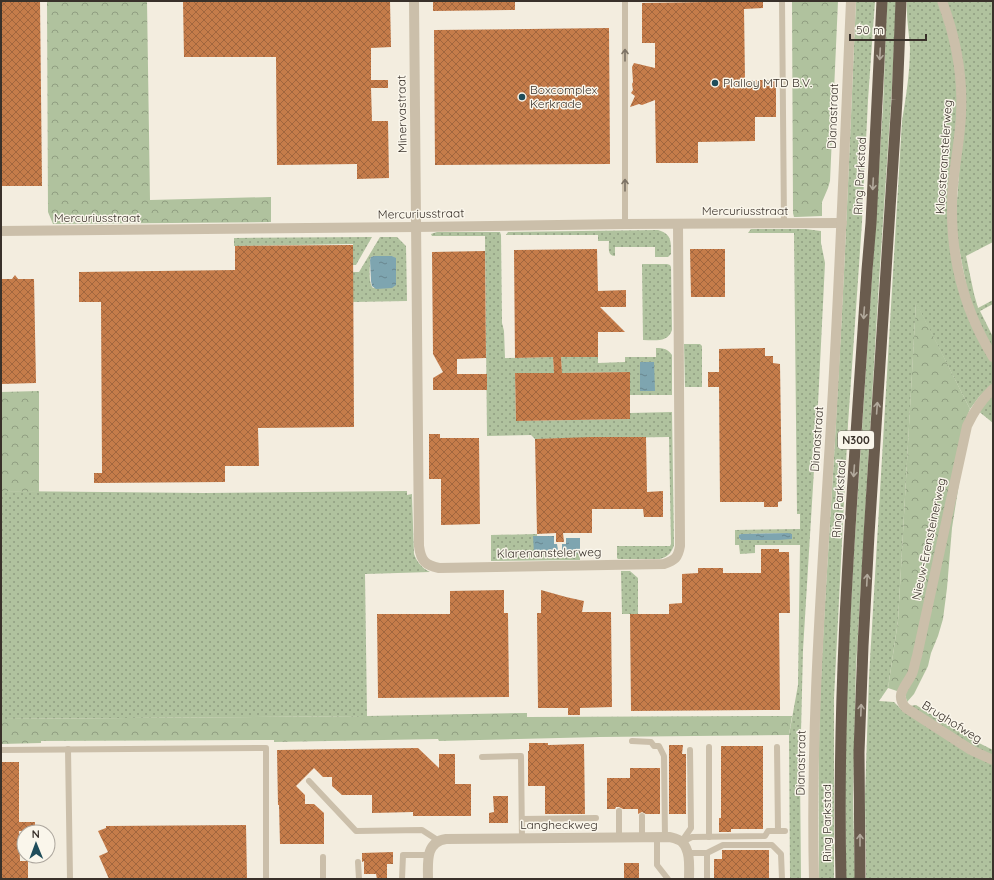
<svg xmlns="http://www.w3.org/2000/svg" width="994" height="880" font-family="Quicksand,sans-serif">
<defs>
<pattern id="grass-dots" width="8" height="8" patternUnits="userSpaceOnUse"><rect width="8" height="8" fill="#b0c29e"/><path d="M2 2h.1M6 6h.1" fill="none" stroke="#909e81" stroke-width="1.8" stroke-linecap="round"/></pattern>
<pattern id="forest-crowns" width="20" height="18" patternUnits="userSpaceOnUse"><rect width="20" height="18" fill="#b0c29e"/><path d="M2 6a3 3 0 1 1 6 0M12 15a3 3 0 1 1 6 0" fill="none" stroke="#909e81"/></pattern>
<pattern id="water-ripples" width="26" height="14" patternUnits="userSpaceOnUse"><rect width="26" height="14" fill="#7ea5b0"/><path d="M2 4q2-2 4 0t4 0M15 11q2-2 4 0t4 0" fill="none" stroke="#68878f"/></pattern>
<pattern id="building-cross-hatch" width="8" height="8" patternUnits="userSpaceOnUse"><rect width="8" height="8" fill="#c57c4a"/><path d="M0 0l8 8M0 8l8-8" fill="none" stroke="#a1663e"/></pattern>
</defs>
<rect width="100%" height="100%" fill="#f3eddf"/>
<g fill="url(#grass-dots)" fill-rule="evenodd">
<path d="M 856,1 L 875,1 L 868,100 L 862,222 L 848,424 L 834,698 L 834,879 L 819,879 C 819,820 818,761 820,702 C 824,602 832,502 837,402 C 845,269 850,135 856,1 Z"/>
<path d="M 887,1 L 896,1 L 892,88 L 879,281 L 856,667 L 853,801 L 855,879 L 846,879 L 845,782 L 847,675 L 853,567 L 883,106 Z"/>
<path d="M 907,1 L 939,1 L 948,26 L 959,88 L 949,214 L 978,336 L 993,363 L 993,384 L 979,397 L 970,409 L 916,303 L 898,621 L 888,688 L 879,701 L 894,702 L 903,711 L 993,764 L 993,879 L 866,879 L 865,796 L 869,677 L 902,121 C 906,97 910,72 910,47 C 909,32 906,17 907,1 Z"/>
<path d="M 945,1 L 993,1 L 993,242 L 966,256 L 974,294 L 978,308 L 993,300 L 993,304 L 980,311 L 993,337 L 993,353 L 970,304 L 955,228 L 963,119 Z"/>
<path d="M 751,229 L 805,229 L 821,231 L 821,243 L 825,263 L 818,404 L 803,650 L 800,773 L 801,879 L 790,879 L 789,735 L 798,685 L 800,545 L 755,545 L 755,553 L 740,554 L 739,545 L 735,545 L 735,530 L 800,529 L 800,514 L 797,514 L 794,233 L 748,233 ZM 788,533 L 779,540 L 741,540 L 739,538 L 740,534 L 743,534 Z"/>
<path d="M 658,230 C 672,234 671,242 671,254 L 668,257 L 655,257 L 655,247 L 615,247 L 615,256 C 607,256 609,247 609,241 L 598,241 L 598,235 L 506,235 L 508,232 Z"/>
<path d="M 437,232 L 500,232 L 501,235 L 502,323 L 504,331 L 505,358 L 553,357 L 554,373 L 515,373 L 516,421 L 630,419 L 630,413 L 672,412 L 674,545 C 672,552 668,557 660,559 L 618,559 L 617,558 L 617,546 L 670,546 L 671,544 L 669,437 L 535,439 L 531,435 L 487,436 L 485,236 L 432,236 L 431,234 Z"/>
<path d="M 372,237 L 356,265 L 353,265 L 353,244 L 234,246 L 234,238 Z"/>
<path d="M 380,237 L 397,237 L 406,246 L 407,301 L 353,302 L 353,272 L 359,272 ZM 374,256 L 392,256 L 395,258 L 396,283 L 373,288 C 368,282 370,268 370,260 L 371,257 Z"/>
<path d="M 642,264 L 667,264 L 670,265 L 671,267 L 672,330 C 668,343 654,340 643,340 Z"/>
<path d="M 684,344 L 700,344 L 702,346 L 702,387 L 685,387 Z"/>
<path d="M 656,348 C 664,348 668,349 672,355 L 672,395 L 630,395 L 630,372 L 562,373 L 561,357 L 598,357 L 598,363 L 625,362 L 625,357 L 656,357 Z"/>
<path d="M 993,392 L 993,423 L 977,410 Z"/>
<path d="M 1,491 L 205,493 L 407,491 L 407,495 L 412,494 L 412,497 L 414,554 C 417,562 422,568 430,572 L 365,574 L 367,716 L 1,719 Z"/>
<path d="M 537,534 L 537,536 L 534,536 L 534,553 L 580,553 L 580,560 L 491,561 L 491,535 Z"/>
<path d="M 621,571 L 630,571 L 638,578 L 638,614 L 622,614 Z"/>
<path d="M 916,705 L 971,739 L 993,750 L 993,757 L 983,752 L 910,706 Z"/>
</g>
<g fill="url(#forest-crowns)">
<path d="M 47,1 L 147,1 L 150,200 L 271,197 L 271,222 L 53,224 L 48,212 Z"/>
<path d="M 792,1 L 838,1 L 830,181 L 828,188 L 822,202 L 822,216 L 796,217 L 794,217 L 793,213 Z"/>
<path d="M 916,302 L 970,409 L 963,427 L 909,673 L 897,691 L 888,688 L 898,621 Z"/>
<path d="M 39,391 L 39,492 L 1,491 L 1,392 Z"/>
<path d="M 966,439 L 952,528 L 947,588 L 943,619 L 938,636 L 931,653 L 928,666 L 914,694 L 907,702 L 906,698 L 906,693 Z"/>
<path d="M 527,713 L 527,717 L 792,716 L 789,735 L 600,737 L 439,741 L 438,739 L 274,742 L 274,740 L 41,741 L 41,743 L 1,744 L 1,719 L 367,716 Z"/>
</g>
<g fill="url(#water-ripples)">
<path d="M 374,256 L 392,256 L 396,258 L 396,285 L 392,288 L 376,289 L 372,286 L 371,281 L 370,260 L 371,257 Z"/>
<path d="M 640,362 L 654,362 L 655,391 L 640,391 Z"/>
<path d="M 788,533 L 792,534 L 792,539 L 779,540 L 741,540 L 739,538 L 739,535 L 741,534 Z"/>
<path d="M 533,536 L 554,536 L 554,544 L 557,544 L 558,550 L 562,550 L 562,544 L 566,544 L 566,538 L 580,538 L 580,553 L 534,553 Z"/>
</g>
<g fill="url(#building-cross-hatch)">
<path d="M 1,1 L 40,1 L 42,186 L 1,186 Z"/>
<path d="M 183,1 L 390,1 L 391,47 L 371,48 L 371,80 L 388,80 L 388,88 L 371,88 L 372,121 L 388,121 L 389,178 L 357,179 L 357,164 L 277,165 L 276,57 L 184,57 Z"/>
<path d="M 515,1 L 515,10 L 433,11 L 433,2 Z"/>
<path d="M 706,1 L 763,1 L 763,8 L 744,9 L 745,80 L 776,80 L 776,117 L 755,117 L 755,141 L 698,142 L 698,163 L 656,163 L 655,100 L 642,105 L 639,104 L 630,107 L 635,96 L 631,93 L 633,90 L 632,84 L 633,82 L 632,67 L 634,63 L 655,68 L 655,43 L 642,43 L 642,3 L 706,2 Z"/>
<path d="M 609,28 L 610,164 L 435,165 L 434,30 Z"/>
<path d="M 353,245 L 354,427 L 258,428 L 259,466 L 225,466 L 225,482 L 94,483 L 94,473 L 102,473 L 101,302 L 79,302 L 79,272 L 235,270 L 235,246 Z"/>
<path d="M 597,249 L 598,291 L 626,290 L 626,307 L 600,307 L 625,332 L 598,332 L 598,357 L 561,357 L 562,373 L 630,372 L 630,419 L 516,421 L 515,373 L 554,373 L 553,357 L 515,358 L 514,250 Z"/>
<path d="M 690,249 L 725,249 L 725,297 L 691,297 Z"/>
<path d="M 485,251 L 486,358 L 457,359 L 457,374 L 487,374 L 487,390 L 433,390 L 433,378 L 443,372 L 433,354 L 432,252 Z"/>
<path d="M 15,275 L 18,279 L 34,279 L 36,383 L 1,384 L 1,279 L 12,279 Z"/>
<path d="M 765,348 L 765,356 L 773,356 L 773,363 L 780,364 L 782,501 L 778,502 L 778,507 L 764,507 L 764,502 L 720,502 L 719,387 L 708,387 L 708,372 L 719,372 L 719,349 Z"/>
<path d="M 429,434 L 440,434 L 440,438 L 479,438 L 480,524 L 441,525 L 441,479 L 429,479 Z"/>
<path d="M 591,437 L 646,437 L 647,492 L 663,491 L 663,517 L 644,517 L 643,509 L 592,509 L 592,533 L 563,533 L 564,542 L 556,542 L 556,533 L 537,534 L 535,439 Z"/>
<path d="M 761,549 L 779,549 L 779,552 L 789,552 L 790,613 L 779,613 L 780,710 L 631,711 L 630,614 L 669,614 L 669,604 L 682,603 L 682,574 L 698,573 L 698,568 L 723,568 L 723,573 L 761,573 Z"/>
<path d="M 504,590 L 504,613 L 508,613 L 509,697 L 378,698 L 377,614 L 450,614 L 450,591 Z"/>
<path d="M 541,590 L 566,597 L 584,601 L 582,612 L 611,612 L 612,707 L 580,708 L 580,715 L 568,715 L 568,708 L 538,708 L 537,613 L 541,613 Z"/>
<path d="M 529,743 L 548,743 L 548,745 L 584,744 L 585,814 L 545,814 L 545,786 L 528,786 L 528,751 L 529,751 Z"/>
<path d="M 669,745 L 683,745 L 682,754 L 686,754 L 686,814 L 669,814 Z"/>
<path d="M 721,746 L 763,746 L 763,829 L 731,829 L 731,832 L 719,832 L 719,818 L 721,818 Z"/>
<path d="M 418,748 L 439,768 L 439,754 L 455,754 L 455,784 L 471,784 L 471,816 L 413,816 L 413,812 L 372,813 L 372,795 L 342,795 L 332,786 L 332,777 L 323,777 L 314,768 L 296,786 L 305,795 L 305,804 L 314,804 L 324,813 L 324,844 L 280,844 L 279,805 L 278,805 L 277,750 Z"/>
<path d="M 1,762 L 19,762 L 19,822 L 35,822 L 35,831 L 19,831 L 20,861 L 28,861 L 28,879 L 1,879 Z"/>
<path d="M 630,768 L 660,768 L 660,814 L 646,814 L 642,812 L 638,814 L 638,809 L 623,809 L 619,807 L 616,807 L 615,809 L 607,809 L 607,778 L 630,778 Z"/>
<path d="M 493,796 L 508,796 L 508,823 L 489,823 L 489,813 L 494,812 Z"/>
<path d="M 246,825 L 247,879 L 109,879 L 99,856 L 108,852 L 98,831 L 106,828 L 106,826 Z"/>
<path d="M 722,850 L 769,850 L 769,879 L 714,879 L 714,859 L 722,859 Z"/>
<path d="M 393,852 L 393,864 L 387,864 L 387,879 L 377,879 L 376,874 L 364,874 L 364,861 L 362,862 L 362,853 Z"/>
<rect x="624" y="863" width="15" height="16"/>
</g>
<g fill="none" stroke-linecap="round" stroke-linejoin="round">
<g stroke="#cbbfaa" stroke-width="6">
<path d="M 625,1 L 625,224"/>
<path d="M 782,1 L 784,224"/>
<path d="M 632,741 L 651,742 L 654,746 L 659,746 L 664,756 L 665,838"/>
<path d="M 709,747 L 709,837"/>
<path d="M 777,747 L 778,831"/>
<path d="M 68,749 L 70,879"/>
<path d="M 1,750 L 266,748 L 266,879"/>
<path d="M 482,757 L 521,756 L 522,839"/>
<path d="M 309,781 L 356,831 L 422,830 L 439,841"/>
<path d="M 619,811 L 619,838"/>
<path d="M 642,816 L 642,838"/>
<path d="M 522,819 L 596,818"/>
<path d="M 657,838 L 657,865 L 668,879"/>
<path d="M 682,841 L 691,828 L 690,750"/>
<path d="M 682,842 L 692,837 L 765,836 L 768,831 L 785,831"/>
<path d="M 688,853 L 707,853 L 723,845 L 772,845 L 781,854 L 782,879"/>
<path d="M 707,853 L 707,879"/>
<path d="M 323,857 L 323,879"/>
<path d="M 358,862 L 359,879"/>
<path d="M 402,879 L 403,855 L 428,855"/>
</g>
<g stroke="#cbbfaa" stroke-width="10">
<path d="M 414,1 L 419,546 C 421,561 425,565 439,568 L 664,564 C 675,560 678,558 680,546 L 678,224"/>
<path d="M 942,1 C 956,38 963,75 961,114 C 960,144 952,174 952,204 C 951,260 964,310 993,357"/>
<path d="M 1,231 L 416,227 L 625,224 L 842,223"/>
<path d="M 993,389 C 981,400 974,411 967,426 L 917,656 C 915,662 914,669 912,674 C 906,686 894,695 906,708 L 971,750 L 993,760"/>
<path d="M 428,879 C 428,863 425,842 446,839 L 670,837 C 674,838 679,839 682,842 C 691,851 689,868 689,879"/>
<path d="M 814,879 C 810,721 823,564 832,407 C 840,272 845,136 851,1"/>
</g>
<g stroke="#6a5c4e" stroke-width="11">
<path d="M 841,879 C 836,676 854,473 867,270 L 871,223 L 882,1"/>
<path d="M 860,879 L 859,752 L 863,646 L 869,535 L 897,100 L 901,1"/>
</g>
</g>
<defs><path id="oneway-shaft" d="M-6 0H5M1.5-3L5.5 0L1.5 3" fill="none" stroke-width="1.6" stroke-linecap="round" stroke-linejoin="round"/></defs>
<g stroke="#b2a99c">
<use href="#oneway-shaft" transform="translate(880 54) rotate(93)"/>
<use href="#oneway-shaft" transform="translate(873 184) rotate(93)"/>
<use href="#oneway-shaft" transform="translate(864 313) rotate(94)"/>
<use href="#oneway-shaft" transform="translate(877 408) rotate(-86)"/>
<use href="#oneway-shaft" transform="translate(854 471) rotate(94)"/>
<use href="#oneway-shaft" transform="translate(867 580) rotate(-87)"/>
<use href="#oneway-shaft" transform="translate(861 710) rotate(-88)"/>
<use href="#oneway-shaft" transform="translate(860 840) rotate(-90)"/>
</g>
<g stroke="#7b7164">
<use href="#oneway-shaft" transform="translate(625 55) rotate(-90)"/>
<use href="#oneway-shaft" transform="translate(625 185) rotate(-90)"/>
</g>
<g fill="#1f4d5a" stroke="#faf6eb" stroke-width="1.5">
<circle cx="715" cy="83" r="4"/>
<circle cx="522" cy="97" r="4"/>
</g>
<g text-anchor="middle" stroke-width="3" stroke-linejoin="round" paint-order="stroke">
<rect fill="#faf6eb" stroke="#736c64" stroke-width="1" x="838" y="431" width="36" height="18" rx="3"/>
<g font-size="11" font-weight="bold" fill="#39312a">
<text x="856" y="444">N300</text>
</g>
<g font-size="12" fill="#39312a" stroke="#faf6eb" text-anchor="start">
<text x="723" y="87">Plalloy MTD B.V.</text>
<text x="530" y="94">Boxcomplex<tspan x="530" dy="14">Kerkrade</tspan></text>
</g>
<g font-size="12" fill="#39312a" stroke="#faf6eb">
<text transform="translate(402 114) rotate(-91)" y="4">Minervastraat</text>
<text transform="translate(833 116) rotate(-88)" y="4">Dianastraat</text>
<text transform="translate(944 157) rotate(-86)" y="4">Kloosteranstelerweg</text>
<text transform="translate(860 176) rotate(-87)" y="4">Ring Parkstad</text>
<text x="745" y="215">Mercuriusstraat</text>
<text transform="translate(421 214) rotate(-1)" y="4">Mercuriusstraat</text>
<text x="97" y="222">Mercuriusstraat</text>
<text transform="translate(817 439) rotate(-86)" y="4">Dianastraat</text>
<text transform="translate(839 499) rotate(-86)" y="4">Ring Parkstad</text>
<text transform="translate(929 539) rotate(-78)" y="4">Nieuw-Erensteinerweg</text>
<text transform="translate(549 553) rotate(-1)" y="4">Klarenanstelerweg</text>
<text transform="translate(952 722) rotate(32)" y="4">Brughofweg</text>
<text transform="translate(801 763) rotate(-89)" y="4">Dianastraat</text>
<text transform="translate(827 823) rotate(-90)" y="4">Ring Parkstad</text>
<text x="559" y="829">Langheckweg</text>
</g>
</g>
<rect width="994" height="880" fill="none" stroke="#39312a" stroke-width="4"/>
<g transform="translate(36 844) rotate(359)"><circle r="19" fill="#faf6eb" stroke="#ada79e"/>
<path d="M0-3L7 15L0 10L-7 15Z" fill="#1f4d5a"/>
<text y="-6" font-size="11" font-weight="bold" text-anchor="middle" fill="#39312a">N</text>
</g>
<path d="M850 34v6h76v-6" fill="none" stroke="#39312a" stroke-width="2"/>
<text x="856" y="34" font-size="12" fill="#39312a" stroke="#faf6eb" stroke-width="3" paint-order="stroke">50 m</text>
</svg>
